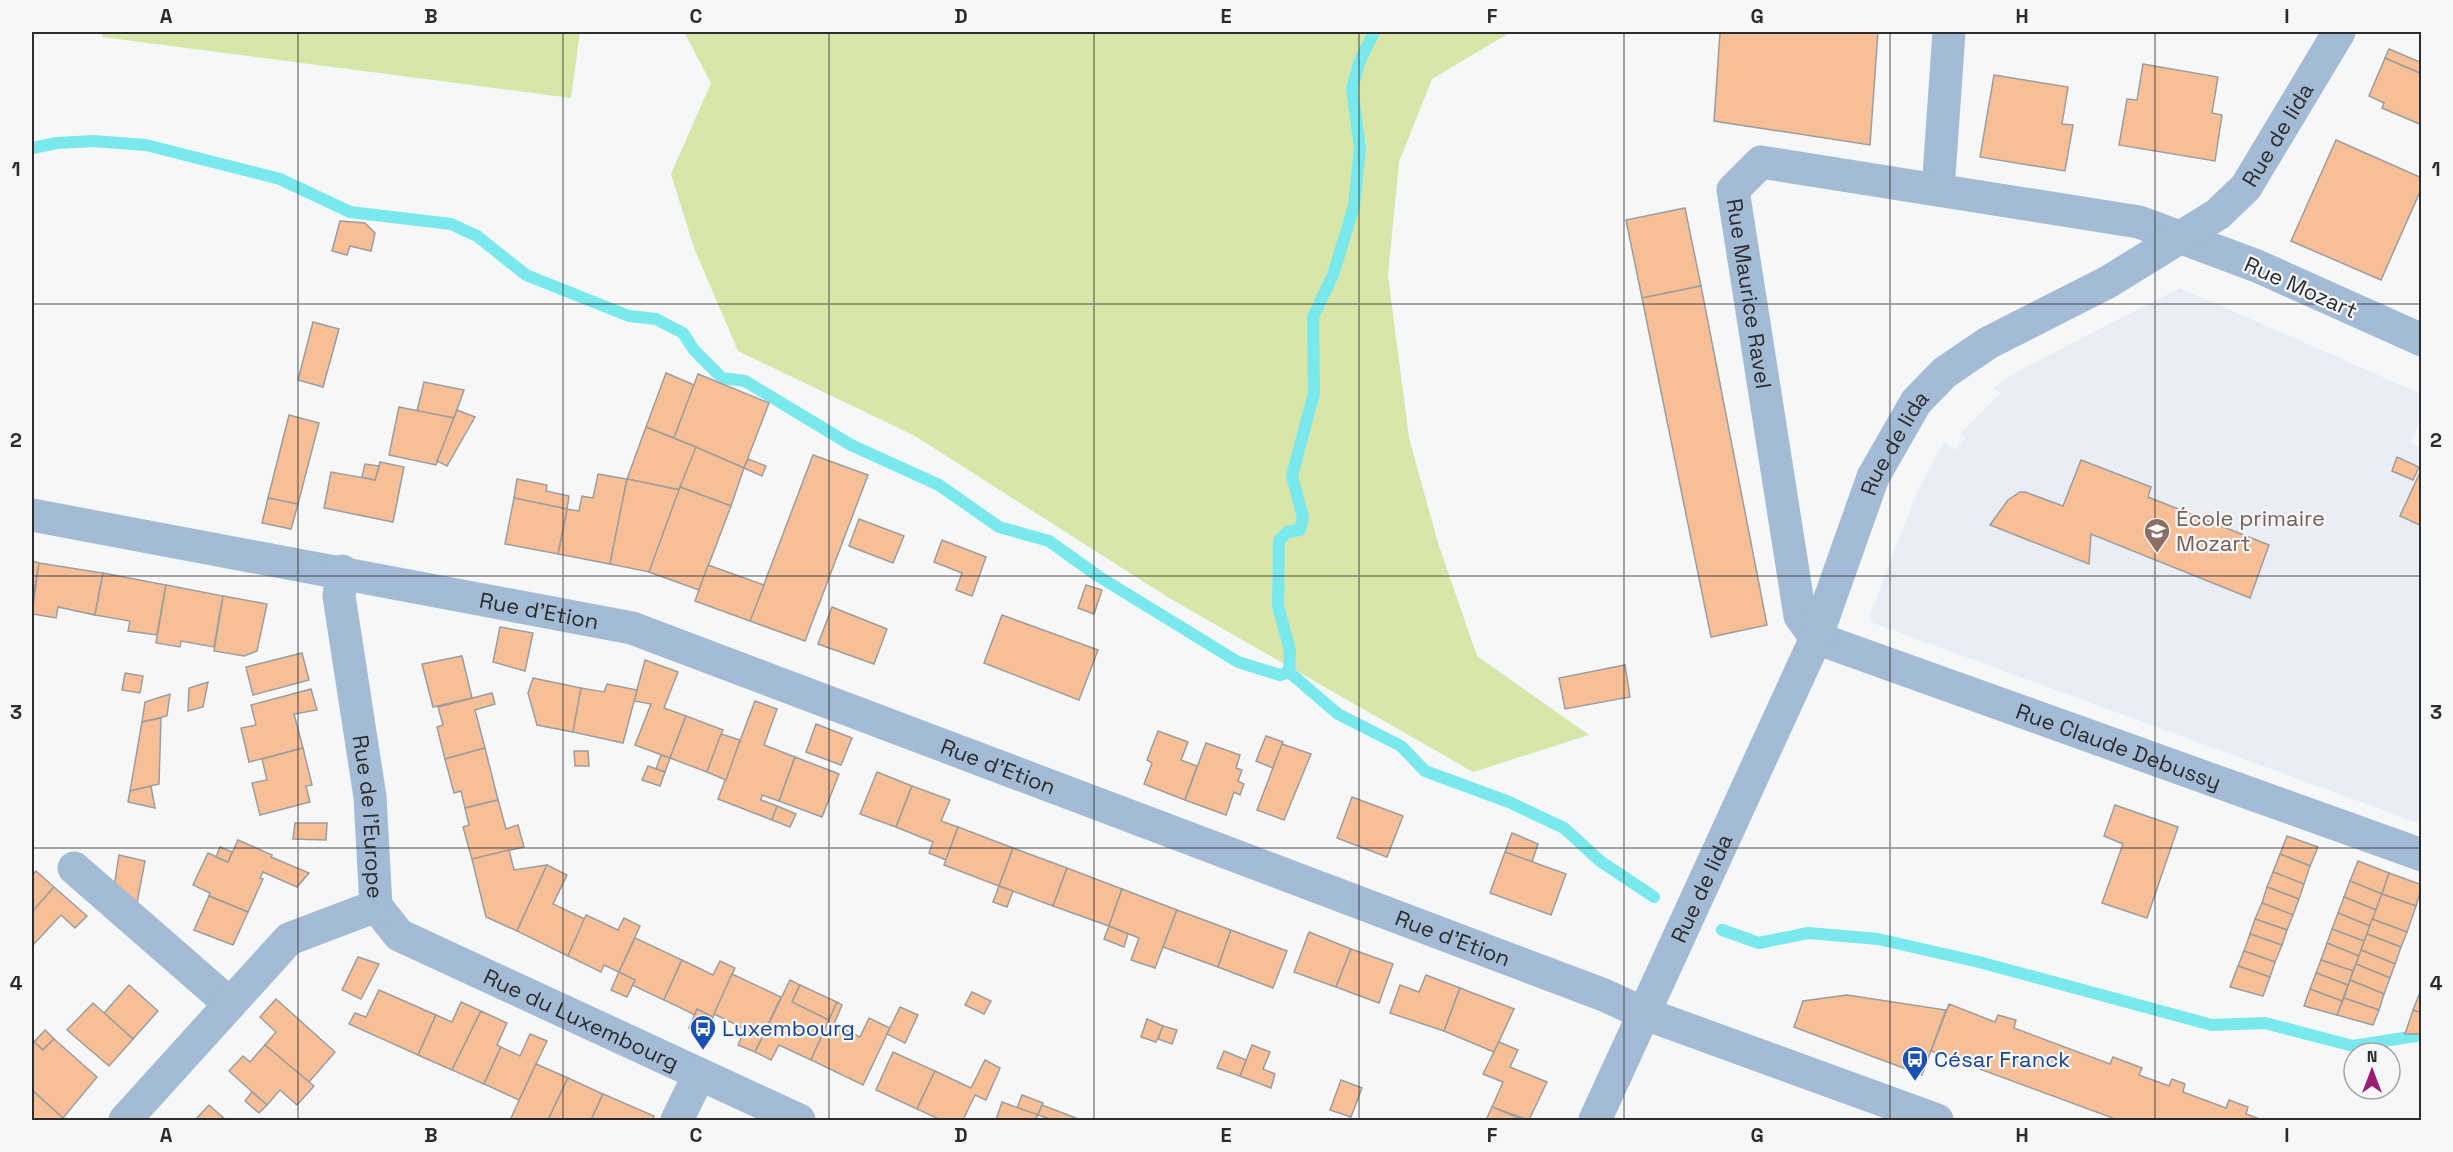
<svg xmlns="http://www.w3.org/2000/svg" width="2453" height="1152" font-family="'Space Grotesk',sans-serif">
<style>
.built{fill:#e9edf6}
.green{fill:#d8e6a9}
.lines{fill:none;stroke-linecap:round;stroke-linejoin:round}
.stream{stroke:#79e9ed;stroke-width:12}
.building{fill:#f6bf97;stroke:#9f9d9b;stroke-width:1.5}
.minor{stroke:#a4bbd6;stroke-width:33}
.grid{fill:none;stroke:#2c2c2d;stroke-width:1.5;stroke-opacity:0.55}
.labels{text-anchor:middle;stroke-width:4.5;stroke-linejoin:round;paint-order:stroke}
.street-label{font-size:22px;fill:#2c2c2d;stroke:#f5f7f9}
.education-label{font-size:22px;fill:#785e54;stroke:#f5f7f9;text-anchor:start}
.transit-label{font-size:22px;fill:#164399;stroke:#f5f7f9;text-anchor:start}
.neatline{fill:none;stroke:#2c2c2d;stroke-width:2}
.grid-label{font-size:20px;text-anchor:middle;font-weight:bold;fill:#2c2c2d}
</style>
<rect width="100%" height="100%" fill="#f5f7f9"/>
<!-- built -->
<path class="built" d="M2180 288 2421 394V416L2411 443 2422 448 2421 824 1873 623 1870 615 1917 492 1944 442 1955 450 1966 438 1960 434 2001 393 1992 389 2016 372Z"/>
<!-- green -->
<g class="green">
<path d="M102 32H580L571 98 102 37Z"/>
<path d="M684 32H1511L1432 79 1399 162 1388 275 1409 438 1438 543 1477 656 1589 735 1473 772 1169 598 915 436 738 351 694 248 671 174 711 83Z"/>
</g>
<g class="lines">
<!-- stream -->
<g class="stream">
<path d="M32 148 57 143 93 141 146 145 280 179 350 212 451 224 477 236 526 275 629 316 656 319 683 333 694 350 722 378 745 381 851 445 939 485 999 527 1049 541 1098 576 1238 662 1280 675 1289 672"/>
<path d="M1289 672 1290 650 1278 606 1279 541 1287 532 1300 530 1303 517 1292 476 1314 393 1313 317 1333 275 1354 206 1360 148 1352 89 1359 63 1374 32"/>
<path d="M1289 672 1338 714 1401 746 1425 771 1509 802 1564 828 1600 861 1654 897"/>
<path d="M1722 930 1759 943 1808 933 1878 939 1979 962 2212 1025 2265 1023 2353 1046 2422 1035"/>
</g>
</g>
<!-- building -->
<g class="building">
<path d="M1720 32H1878L1870 145 1714 121Z"/>
<path d="M2389 49 2422 63V74L2385 58Z"/>
<path d="M2385 58 2422 74V125L2382 108 2384 103 2369 96Z"/>
<path d="M2143 64 2218 77 2212 113 2222 115 2215 161 2119 145 2127 99 2137 100Z"/>
<path d="M1994 75 2068 87 2062 124 2073 125 2065 171 1980 157Z"/>
<path d="M2336 140 2422 178V187L2381 280 2291 241Z"/>
<path d="M1685 208 1701 286 1642 298 1626 220Z"/>
<path d="M340 221 365 223 375 233 371 251 350 246 347 255 332 251Z"/>
<path d="M1701 286 1767 625 1711 637 1642 298Z"/>
<path d="M313 322 339 329 323 387 298 380Z"/>
<path d="M666 373 694 385 674 438 646 427Z"/>
<path d="M698 374 769 403 744 468 674 438Z"/>
<path d="M424 382 464 390 454 418 417 411Z"/>
<path d="M399 407 454 418 436 465 389 455Z"/>
<path d="M457 410 475 417 447 466 437 461Z"/>
<path d="M289 415 319 423 298 504 268 498Z"/>
<path d="M646 427 696 447 680 490 627 479Z"/>
<path d="M696 447 744 468 731 506 680 487Z"/>
<path d="M813 455 868 475 805 641 750 621Z"/>
<path d="M2397 457 2419 467 2413 480 2392 471Z"/>
<path d="M748 459 766 466 762 476 744 468Z"/>
<path d="M2081 460 2151 487 2148 497 2269 545 2250 598 2091 534 2089 564 1990 525 2008 500 2020 492H2025L2063 506Z"/>
<path d="M380 462 404 467 393 522 324 508 331 472 375 480Z"/>
<path d="M365 464 379 466 375 480 362 477Z"/>
<path d="M2422 468V526L2400 516Z"/>
<path d="M598 474 627 479 610 564 558 554 567 509 579 511 582 496 593 498Z"/>
<path d="M517 479 547 485 546 491 569 496 567 509 514 498Z"/>
<path d="M627 479 680 490 649 572 610 564Z"/>
<path d="M680 487 731 506 699 590 649 572Z"/>
<path d="M268 498 298 504 291 529 262 523Z"/>
<path d="M514 498 567 509 558 554 505 544Z"/>
<path d="M859 519 904 536 893 563 849 546Z"/>
<path d="M942 540 986 557 972 596 956 590 962 573 934 562Z"/>
<path d="M32 561 39 563 32 604Z"/>
<path d="M39 563 103 573 95 615 58 607 56 618 32 614Z"/>
<path d="M708 565 764 585 750 621 695 601Z"/>
<path d="M103 573 166 585 157 635 128 631 130 621 95 615Z"/>
<path d="M166 585 223 596 214 647 181 641 180 647 156 643Z"/>
<path d="M1086 585 1102 590 1094 614 1078 608Z"/>
<path d="M223 596 267 604 257 651 244 656 214 651Z"/>
<path d="M832 607 887 629 874 664 818 644Z"/>
<path d="M1002 615 1098 650 1079 700 984 663Z"/>
<path d="M500 627 533 633 525 671 493 662Z"/>
<path d="M302 653 309 680 253 695 246 667Z"/>
<path d="M462 656 472 698 433 707 422 664Z"/>
<path d="M645 660 678 672 664 708 686 716 670 758 635 745 651 704 634 701Z"/>
<path d="M1625 665 1630 697 1565 709 1559 678Z"/>
<path d="M125 673 143 676 140 693 122 690Z"/>
<path d="M533 678 581 688 573 732 537 725 528 693Z"/>
<path d="M208 682 203 707 188 711 189 688Z"/>
<path d="M607 684 637 690 623 743 573 732 581 688 604 692Z"/>
<path d="M311 689 317 710 294 714 303 748 249 762 241 728 256 725 251 705Z"/>
<path d="M492 693 495 704 475 710 485 748 445 759 437 727 443 725 438 707Z"/>
<path d="M170 694 167 716 142 722 145 702Z"/>
<path d="M755 701 777 709 764 745 795 757 779 801 762 795 761 800 777 806 772 820 718 799Z"/>
<path d="M686 716 723 730 707 772 670 758Z"/>
<path d="M161 718 159 784 130 791 142 722Z"/>
<path d="M816 724 852 738 841 765 806 752Z"/>
<path d="M1158 731 1188 742 1181 760 1197 766 1185 800 1144 784 1152 763 1147 760Z"/>
<path d="M721 734 740 740 726 780 707 772Z"/>
<path d="M1266 736 1283 742 1273 768 1256 761Z"/>
<path d="M1206 743 1240 755 1236 768 1242 770 1238 781 1244 784 1240 795 1234 792 1226 815 1185 800Z"/>
<path d="M1282 744 1311 754 1284 820 1257 810Z"/>
<path d="M303 748 312 785 306 786 310 802 260 815 252 783 267 780 262 759Z"/>
<path d="M485 748 498 800 465 808 461 791 454 793 445 759Z"/>
<path d="M574 751H588L589 766H575Z"/>
<path d="M661 755 670 758 665 772 656 769Z"/>
<path d="M795 757 839 774 822 817 779 801Z"/>
<path d="M648 766 665 772 660 786 642 780Z"/>
<path d="M877 772 912 786 896 827 860 814Z"/>
<path d="M151 786 155 808 128 802 130 791Z"/>
<path d="M912 786 950 800 941 821 958 827 946 860 929 853 933 842 896 827Z"/>
<path d="M1352 797 1403 816 1387 857 1337 838Z"/>
<path d="M498 800 506 829 518 825 524 847 472 859 463 827 469 825 465 808Z"/>
<path d="M2115 805 2178 827 2147 918 2102 903 2123 844 2104 836Z"/>
<path d="M777 806 796 814 790 827 772 820Z"/>
<path d="M295 823H327L326 840 293 839Z"/>
<path d="M958 827 1013 848 999 886 944 865Z"/>
<path d="M1512 833 1538 844 1532 862 1505 852Z"/>
<path d="M2287 836 2318 847 2310 866 2280 854Z"/>
<path d="M238 840 272 855 271 857 309 873 297 887 263 872 260 878 263 879 248 912 209 896 210 893 193 885 208 853 228 862Z"/>
<path d="M220 847 232 852 228 862 216 857Z"/>
<path d="M1013 848 1067 868 1053 906 999 886Z"/>
<path d="M509 850 514 870 547 865 517 931 486 917 472 859Z"/>
<path d="M1505 852 1566 874 1551 915 1490 893Z"/>
<path d="M2280 854 2310 866 2304 884 2273 872Z"/>
<path d="M119 855 145 861 136 908 114 887Z"/>
<path d="M2358 861 2389 873 2382 894 2350 881Z"/>
<path d="M547 865 567 875 553 904 585 919 568 956 517 931Z"/>
<path d="M1067 868 1122 889 1109 926 1053 906Z"/>
<path d="M36 871 54 887 32 912V876Z"/>
<path d="M2273 872 2304 884 2299 899 2267 887Z"/>
<path d="M2389 873 2422 885 2416 906 2382 894Z"/>
<path d="M2350 881 2382 894 2376 910 2344 897Z"/>
<path d="M999 886 1013 891 1007 907 993 902Z"/>
<path d="M54 887 87 916 75 928 61 915 32 946V912Z"/>
<path d="M2267 887 2299 899 2293 915 2262 903Z"/>
<path d="M1122 889 1177 910 1155 968 1131 960 1139 938 1109 926Z"/>
<path d="M2382 894 2416 906 2407 932 2372 919Z"/>
<path d="M209 896 248 912 233 945 194 930Z"/>
<path d="M2344 897 2376 910 2370 926 2338 913Z"/>
<path d="M2262 903 2293 915 2287 930 2255 919Z"/>
<path d="M1177 910 1231 930 1218 967 1163 947Z"/>
<path d="M2338 913 2370 926 2364 941 2332 929Z"/>
<path d="M586 915 618 930 624 918 640 926 619 972 604 965 601 972 568 956Z"/>
<path d="M2255 919 2287 930 2282 945 2250 934Z"/>
<path d="M2372 919 2407 932 2401 947 2367 934Z"/>
<path d="M1109 926 1128 934 1124 947 1104 939Z"/>
<path d="M2332 929 2364 941 2359 956 2327 943Z"/>
<path d="M1231 930 1287 951 1273 988 1218 967Z"/>
<path d="M1309 932 1351 949 1336 987 1294 972Z"/>
<path d="M2250 934 2282 945 2275 962 2244 951Z"/>
<path d="M2367 934 2401 947 2395 964 2361 950Z"/>
<path d="M635 938 682 960 664 1000 632 985 635 980 619 972Z"/>
<path d="M2327 943 2359 956 2353 971 2321 960Z"/>
<path d="M1351 949 1393 964 1379 1003 1336 987Z"/>
<path d="M2361 950 2395 964 2390 978 2356 964Z"/>
<path d="M2244 951 2275 962 2270 977 2238 966Z"/>
<path d="M358 957 379 964 361 999 342 990Z"/>
<path d="M682 960 713 975 720 961 735 968 713 1017 697 1009 695 1015 664 1000Z"/>
<path d="M2321 960 2353 971 2348 985 2316 973Z"/>
<path d="M2356 964 2390 978 2384 994 2350 980Z"/>
<path d="M2238 966 2270 977 2263 996 2230 987Z"/>
<path d="M619 972 635 980 627 997 611 990Z"/>
<path d="M2316 973 2348 985 2342 1001 2310 989Z"/>
<path d="M732 974 781 997 755 1052 738 1045 745 1029 714 1014Z"/>
<path d="M1426 975 1460 988 1444 1031 1390 1013 1400 985 1419 992Z"/>
<path d="M790 980 800 985 792 1002 829 1020 811 1060 779 1045 771 1060 755 1052Z"/>
<path d="M2350 980 2384 994 2379 1010 2344 998Z"/>
<path d="M129 985 158 1011 133 1039 104 1013Z"/>
<path d="M800 985 837 1002 829 1020 792 1002Z"/>
<path d="M1460 988 1514 1009 1494 1052 1444 1031Z"/>
<path d="M2310 989 2342 1001 2337 1015 2304 1006Z"/>
<path d="M379 990 436 1015 418 1055 349 1024 355 1013 366 1017Z"/>
<path d="M972 992 991 1001 984 1014 965 1005Z"/>
<path d="M1847 995 1946 1010 1922 1075 1794 1027 1803 1001Z"/>
<path d="M2419 995 2422 996V1013L2413 1010Z"/>
<path d="M2344 998 2379 1010 2373 1025 2337 1015Z"/>
<path d="M276 999 335 1052 309 1082 265 1045 276 1032 260 1017Z"/>
<path d="M461 1002 481 1011 452 1070 418 1055 436 1015 452 1022Z"/>
<path d="M837 1002 842 1005 834 1024 860 1037 869 1018 890 1028 863 1085 811 1060Z"/>
<path d="M93 1003 133 1039 109 1066 67 1030Z"/>
<path d="M1949 1004 1995 1022 1998 1015 2016 1020 2014 1028 2110 1064 2113 1057 2142 1068 2139 1075 2169 1086 2172 1079 2185 1084 2183 1092 2226 1108 2229 1100 2248 1107 2246 1114 2262 1120H2118L1931 1051Z"/>
<path d="M900 1007 918 1015 905 1043 887 1034Z"/>
<path d="M697 1009 713 1017 704 1035 689 1028Z"/>
<path d="M2413 1010 2422 1013V1034H2405Z"/>
<path d="M481 1011 507 1023 497 1045 501 1047 484 1084 452 1070Z"/>
<path d="M1147 1019 1163 1026 1156 1042 1141 1037Z"/>
<path d="M1163 1026 1177 1030 1172 1044 1158 1039Z"/>
<path d="M45 1030 54 1039 43 1050 34 1042Z"/>
<path d="M530 1034 547 1041 519 1100 484 1084 501 1047 520 1056Z"/>
<path d="M54 1039 97 1077 63 1118 32 1090V1045L34 1042 43 1050Z"/>
<path d="M1499 1042 1518 1050 1510 1067 1547 1082 1529 1120 1492 1107 1503 1082 1483 1074Z"/>
<path d="M265 1045 314 1086 297 1105 280 1090 267 1105 229 1071 243 1056 250 1062Z"/>
<path d="M1252 1045 1270 1052 1263 1069 1275 1074 1271 1088 1240 1076Z"/>
<path d="M1224 1051 1246 1060 1240 1076 1217 1068Z"/>
<path d="M893 1052 935 1071 917 1109 876 1090Z"/>
<path d="M985 1060 1000 1068 986 1100 975 1095 963 1120H941L917 1109 935 1071 971 1088Z"/>
<path d="M536 1064 568 1078 548 1120H516L511 1118Z"/>
<path d="M568 1078 603 1094 591 1120H548Z"/>
<path d="M1341 1080 1362 1088 1351 1117 1330 1110Z"/>
<path d="M32 1090 63 1118 61 1120H32Z"/>
<path d="M252 1092 267 1105 259 1113 245 1101Z"/>
<path d="M603 1094 654 1116 652 1120H591Z"/>
<path d="M1022 1095 1043 1103 1038 1115 1017 1108Z"/>
<path d="M1002 1102 1038 1115 1035 1120H996Z"/>
<path d="M209 1105 226 1120H195Z"/>
<path d="M1042 1105 1076 1118 1074 1120H1053L1038 1115Z"/>
<path d="M1492 1107 1524 1120H1486Z"/>
</g>
<g class="lines">
<!-- minor -->
<g class="minor">
<path d="M1938 190 1949 32"/>
<path id="s1" d="M2422 340 2257 266 2139 222 1761 162 1733 190 1800 616 1816 638 2422 855"/>
<path id="s2" d="M32 515 632 628 1604 995 1643 1013 1937 1120"/>
<path id="s3" d="M342 571 339 596 370 797 376 906"/>
<path d="M74 868 230 1004"/>
<path id="s4" d="M376 906 399 935 799 1120"/>
<path d="M125 1120 289 939 376 906"/>
<path d="M677 1120 699 1075"/>
<path id="s5" d="M1595 1120 1816 638 1873 477 1916 402 1944 373 1988 343 2108 282 2218 214 2246 187 2339 32"/>
</g>
</g>
<!-- grid -->
<path class="grid" d="M298 32V1120M563 32V1120M829 32V1120M1094 32V1120M1359 32V1120M1624 32V1120M1890 32V1120M2155 32V1120M32 304H2422M32 576H2422M32 848H2422"/>
<!-- icons -->
<defs>
<g id="school-pin" transform="scale(1.35)"><path d="M0 17L-7.5 6A9.5 9.5 0 1 1 7.5 6Z" fill="#8d6e63" stroke="#f5f7f9"/><path d="M0-5L7-2L0 1L-7-2ZM-4 1L0 2.5L4 1V4Q0 6-4 4Z" fill="#fff"/></g>
<g id="bus-pin" transform="scale(1.35)"><path d="M0 17L-7.5 6A9.5 9.5 0 1 1 7.5 6Z" fill="#1a4fb4" stroke="#f5f7f9"/><path d="M-5-6H5V4H4V6H2V4H-2V6H-4V4H-5ZM-3.5-4V0h7V-4ZM-3.5 1.2v1.5H-2V1.2ZM2 1.2v1.5H3.5V1.2Z" fill="#fff"/></g>
</defs>
<g fill-rule="evenodd">
<use href="#school-pin" x="2157" y="531"/>
<use href="#bus-pin" x="703" y="1028"/>
<use href="#bus-pin" x="1915" y="1059"/>
</g>
<g class="labels">
<!-- street labels -->
<g class="street-label">
<text dy="8" stroke="none"><textPath href="#s5" startOffset="1245">Rue de Iida</textPath></text>
<text transform="translate(2301 287) rotate(24)" y="8">Rue Mozart</text>
<text dy="8" stroke="none"><textPath href="#s1" startOffset="834">Rue Maurice Ravel</textPath></text>
<text dy="8" stroke="none"><textPath href="#s5" startOffset="741">Rue de Iida</textPath></text>
<text dy="8" stroke="none"><textPath href="#s2" startOffset="516">Rue d'Etion</textPath></text>
<text dy="8" stroke="none"><textPath href="#s1" startOffset="1509">Rue Claude Debussy</textPath></text>
<text dy="8" stroke="none"><textPath href="#s2" startOffset="1002">Rue d'Etion</textPath></text>
<text dy="8" stroke="none"><textPath href="#s3" startOffset="248">Rue de l'Europe</textPath></text>
<text dy="8" stroke="none"><textPath href="#s5" startOffset="255">Rue de Iida</textPath></text>
<text dy="8" stroke="none"><textPath href="#s2" startOffset="1488">Rue d'Etion</textPath></text>
<text dy="8" stroke="none"><textPath href="#s4" startOffset="238">Rue du Luxembourg</textPath></text>
</g>
<!-- education labels -->
<g class="education-label">
<text x="2176" y="526">École primaire<tspan x="2176" dy="25">Mozart</tspan></text>
</g>
<!-- transit labels -->
<g class="transit-label">
<text x="722" y="1036">Luxembourg</text>
<text x="1934" y="1067">César Franck</text>
</g>
</g>
<!-- border -->
<rect width="2453" height="1152" fill="none" stroke="#f5f7f9" stroke-width="66"/>
<!-- north arrow -->
<g transform="translate(2372 1071)"><circle r="28" fill="#f5f7f9" stroke="#a5a6a7" stroke-width="1.5"/>
<path d="M0-4.5L10 22L0 15L-10 22Z" fill="#9b1e75"/>
<text y="-9" font-size="16" font-weight="bold" text-anchor="middle" fill="#2c2c2d">N</text>
</g>
<rect x="33" y="33" width="2387" height="1086" class="neatline"/>
<g class="grid-label">
<text x="166" y="23">A</text>
<text x="431" y="23">B</text>
<text x="696" y="23">C</text>
<text x="961" y="23">D</text>
<text x="1226" y="23">E</text>
<text x="1492" y="23">F</text>
<text x="1757" y="23">G</text>
<text x="2022" y="23">H</text>
<text x="2287" y="23">I</text>
<text x="16" y="176">1</text>
<text x="2436" y="176">1</text>
<text x="16" y="447">2</text>
<text x="2436" y="447">2</text>
<text x="16" y="719">3</text>
<text x="2436" y="719">3</text>
<text x="16" y="990">4</text>
<text x="2436" y="990">4</text>
<text x="166" y="1142">A</text>
<text x="431" y="1142">B</text>
<text x="696" y="1142">C</text>
<text x="961" y="1142">D</text>
<text x="1226" y="1142">E</text>
<text x="1492" y="1142">F</text>
<text x="1757" y="1142">G</text>
<text x="2022" y="1142">H</text>
<text x="2287" y="1142">I</text>
</g>
</svg>
